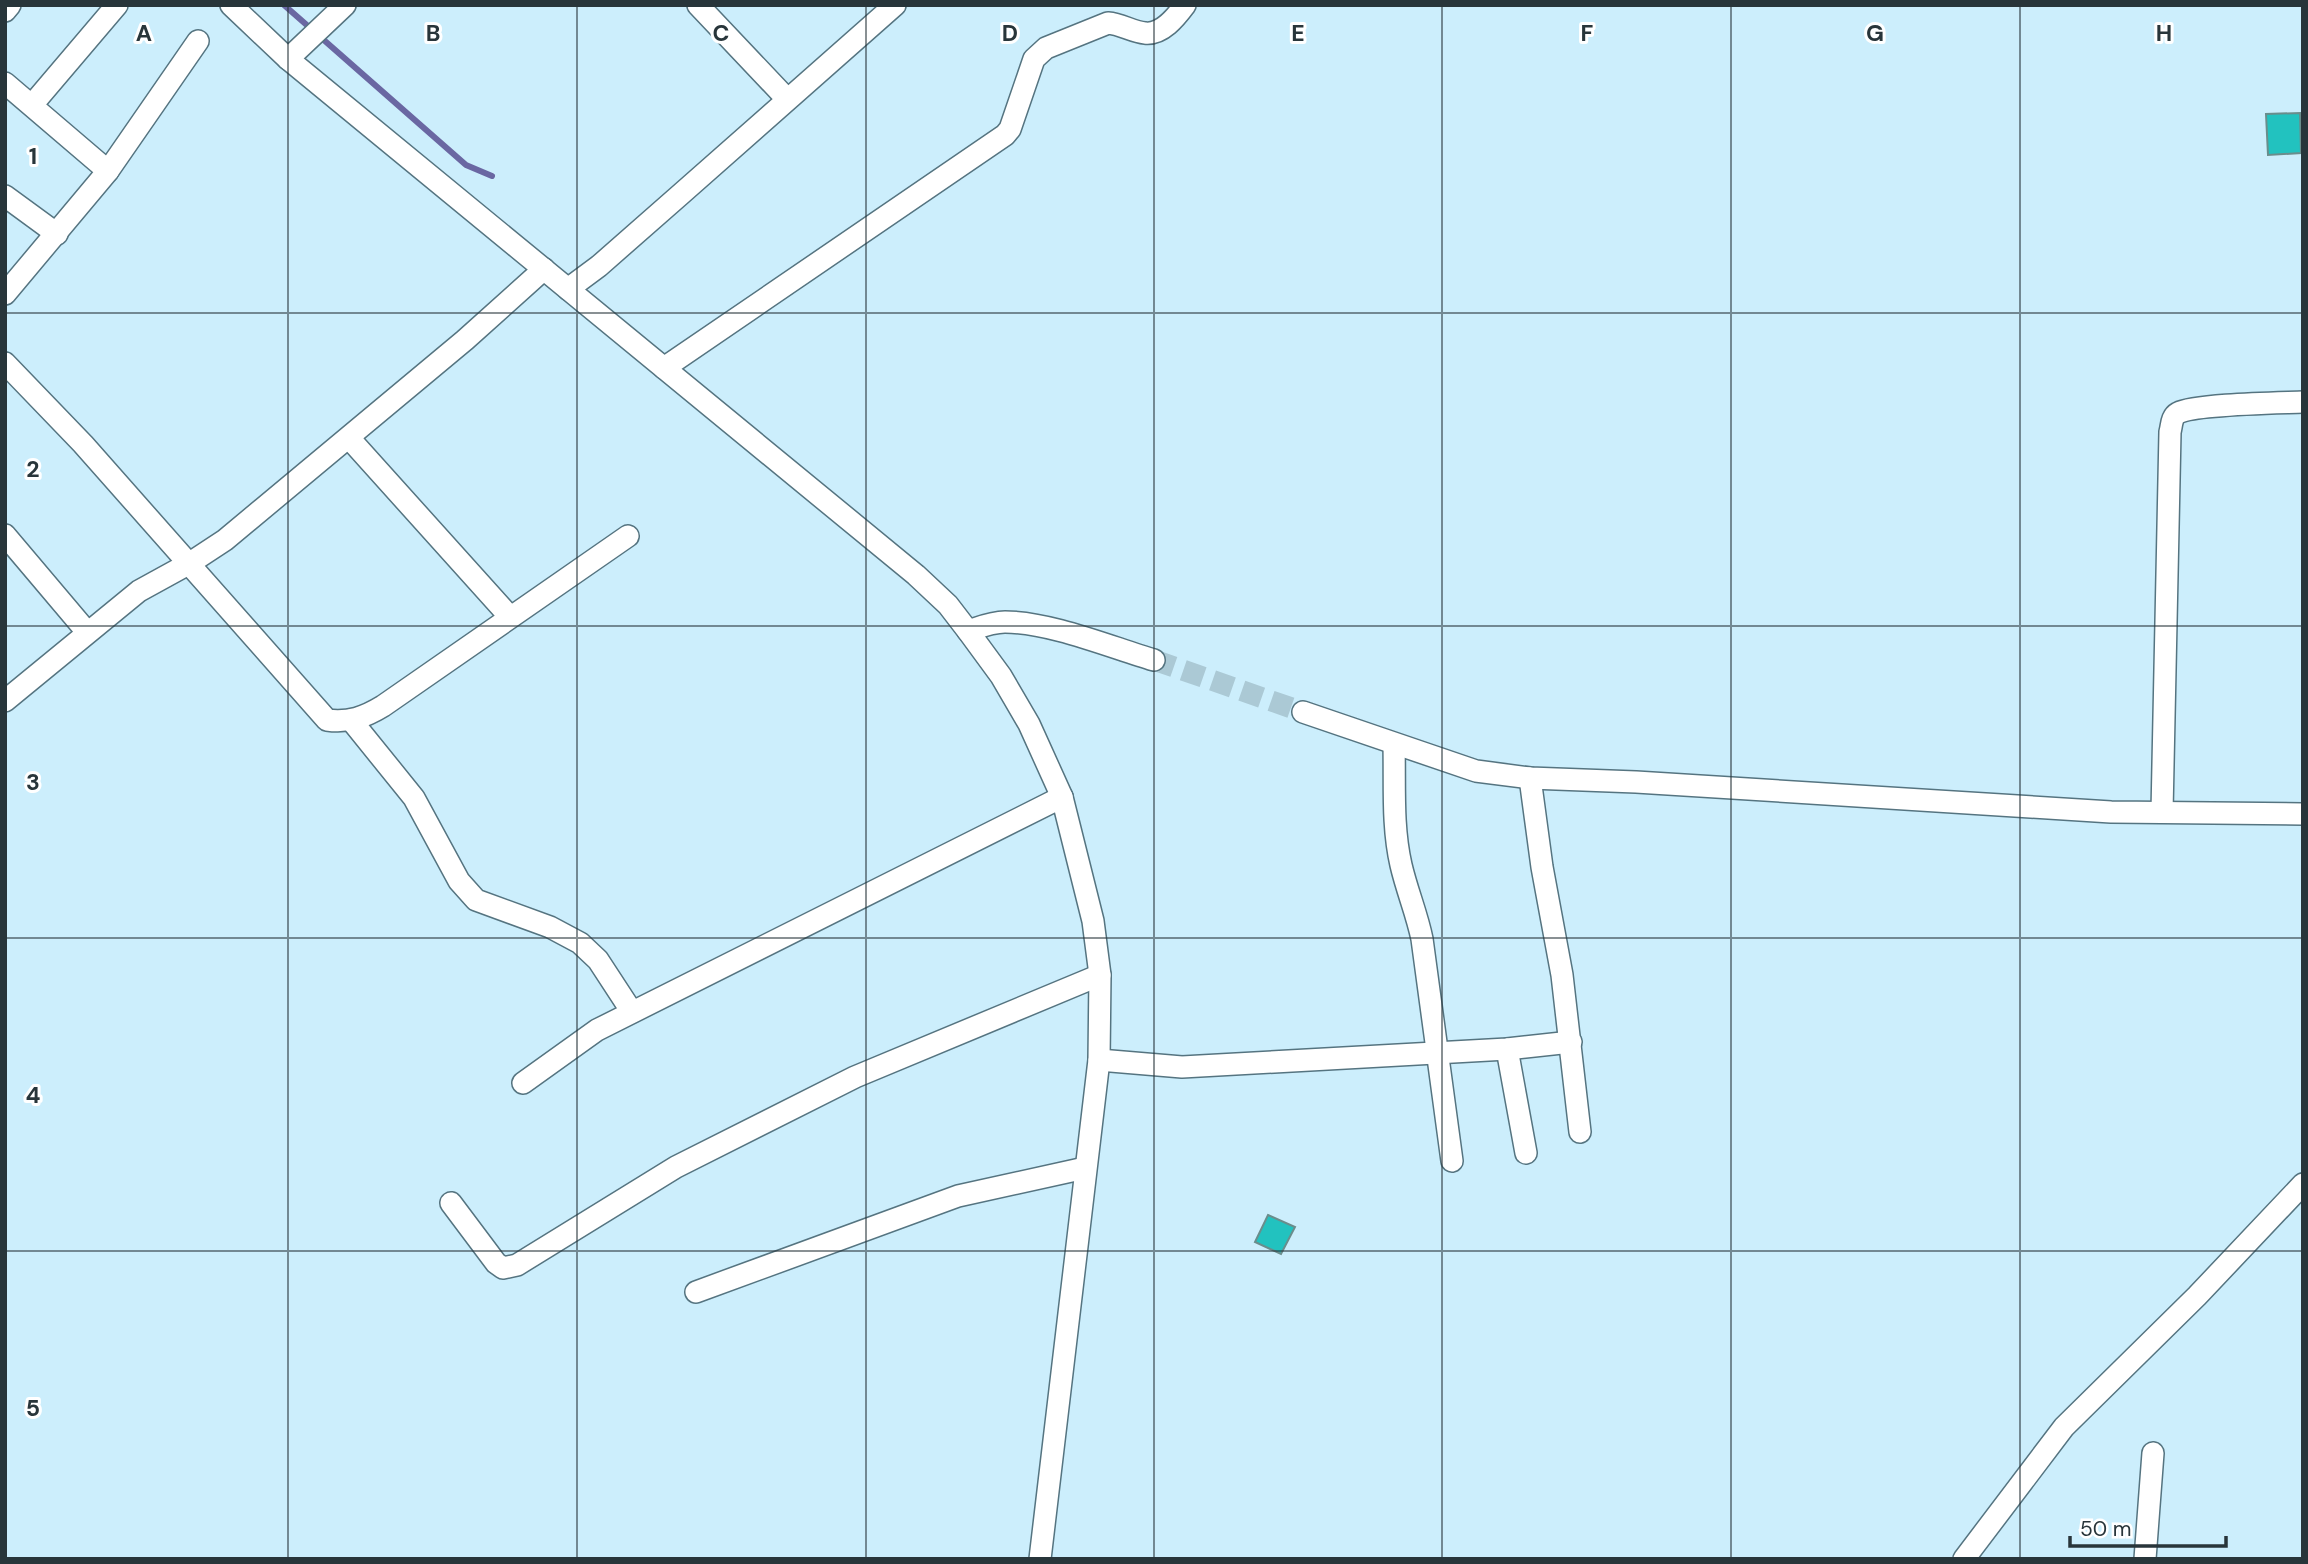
<svg xmlns="http://www.w3.org/2000/svg" width="2308" height="1564" font-family="'DM Sans',sans-serif">
<style>
.lines{fill:none;stroke-linecap:round;stroke-linejoin:round}
.stream{stroke:#6a67a2;stroke-width:6}
.building{fill:#22c2bf;stroke:#6a8d8c;stroke-width:2}
.minor-tunnel{stroke:#abc9d5;stroke-width:21;stroke-dasharray:21 10;stroke-linecap:butt}
.minor-casing{stroke:#557480;stroke-width:24}
.minor{stroke:#fff;stroke-width:21}
.grid{fill:none;stroke:#28353a;stroke-width:2;stroke-opacity:0.55}
.grid-label{font-size:23px;text-anchor:middle;font-weight:bold;fill:#28353a;stroke:#fff;stroke-width:6;stroke-linejoin:round;paint-order:stroke}
</style>
<rect width="100%" height="100%" fill="#cceefc"/>
<g class="lines">
<!-- stream -->
<path class="stream" d="M284 5 466 165 492 176"/>
</g>
<!-- building -->
<g class="building">
<path d="M2300 113 2301 153 2268 155 2266 114Z"/>
<path d="M1268 1215 1295 1227 1281 1254 1255 1242Z"/>
</g>
<g class="lines">
<!-- minor-tunnel -->
<path class="minor-tunnel" d="M1154 660 1303 712"/>
<!-- minor casing -->
<g class="minor-casing">
<g id="minor">
<path d="M231 5 288 59 916 575 948 605 968 631 1001 676 1029 724 1062 797 1093 921 1100 975 1099 1060 1040 1559"/>
<path d="M698 5 787 99"/>
<path d="M5 11 10 5"/>
<path d="M288 59 345 5"/>
<path d="M5 83 108 171"/>
<path d="M32 105 117 5"/>
<path d="M5 196 57 234"/>
<path d="M568 289 599 266 681 194 895 5"/>
<path d="M5 294 108 171 198 41"/>
<path d="M5 363 83 444 327 720C349 723 365 717 383 706L628 536"/>
<path d="M664 368 1005 135 1010 129 1034 59 1046 48 1108 23C1121 24 1133 32 1145 33 1162 35 1176 17 1185 5"/>
<path d="M349 438 510 617"/>
<path d="M5 535 87 632"/>
<path d="M968 631C980 627 992 622 1005 622 1050 622 1110 647 1154 660"/>
<path d="M5 701 139 591 190 563 225 540 465 340 544 269"/>
<path d="M1303 712 1476 771 1530 778 1636 782 2111 812 2303 814"/>
<path d="M351 720 414 798 459 881 476 900 550 927 580 943 598 960 632 1012"/>
<path d="M1394 745C1395 785 1392 826 1401 865 1407 891 1417 914 1422 939L1452 1161"/>
<path d="M1530 778 1542 867 1562 975 1580 1132"/>
<path d="M2162 812 2170 432C2172 425 2171 417 2178 413 2195 404 2279 403 2303 402"/>
<path d="M1507 1049 1526 1153"/>
<path d="M1099 1060 1182 1067 1507 1049 1571 1042"/>
<path d="M523 1083 597 1030 1062 797"/>
<path d="M451 1203 496 1263 503 1268 517 1265 676 1167 855 1077 1100 975"/>
<path d="M696 1292 958 1196 1085 1168"/>
<path d="M1964 1559 2064 1427 2197 1296 2303 1184"/>
<path d="M2145 1559 2153 1453"/>
</g>
</g>
<!-- minor -->
<use href="#minor" class="minor"/>
</g>
<!-- grid -->
<path class="grid" d="M288 5V1559M577 5V1559M866 5V1559M1154 5V1559M1442 5V1559M1731 5V1559M2020 5V1559M5 313H2303M5 626H2303M5 938H2303M5 1251H2303"/>
<g class="grid-label">
<text x="144" y="41">A</text>
<text x="433" y="41">B</text>
<text x="721" y="41">C</text>
<text x="1010" y="41">D</text>
<text x="1298" y="41">E</text>
<text x="1587" y="41">F</text>
<text x="1875" y="41">G</text>
<text x="2164" y="41">H</text>
<text x="33" y="164">1</text>
<text x="33" y="477">2</text>
<text x="33" y="790">3</text>
<text x="33" y="1103">4</text>
<text x="33" y="1416">5</text>
</g>
<!-- border -->
<rect width="2308" height="1564" fill="none" stroke="#28353a" stroke-width="14"/>
<!-- scale -->
<path d="M2070 1536v10h156v-10" fill="none" stroke="#28353a" stroke-width="3.5"/>
<text x="2080" y="1536" font-size="21" fill="#28353a" stroke="#ffffff" stroke-width="5" paint-order="stroke">50 m</text>
</svg>
